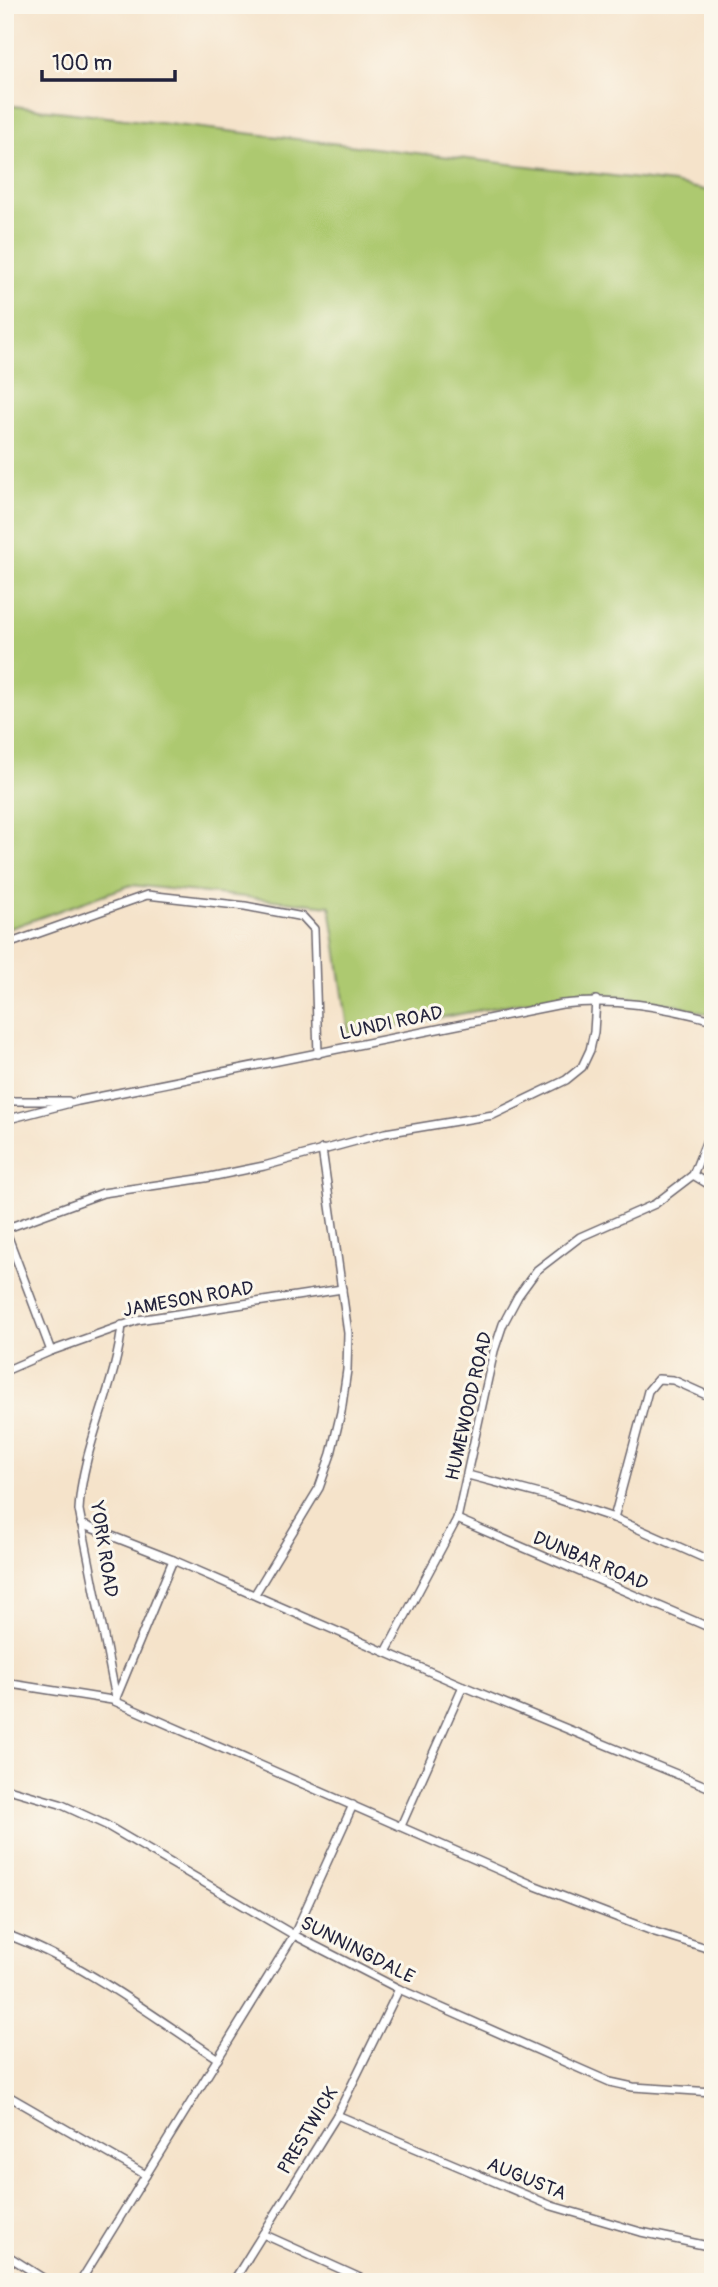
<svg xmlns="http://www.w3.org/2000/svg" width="718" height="2287" font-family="Pangolin,sans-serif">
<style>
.green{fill:#adc96f;stroke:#687655;stroke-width:2}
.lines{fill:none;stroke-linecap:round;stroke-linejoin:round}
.minor-casing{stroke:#6c666d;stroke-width:10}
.minor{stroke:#fff;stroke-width:7}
.labels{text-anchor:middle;stroke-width:6;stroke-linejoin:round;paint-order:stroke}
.street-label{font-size:19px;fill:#22223b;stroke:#fbf7ec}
</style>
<rect width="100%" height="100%" fill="#fbf7ec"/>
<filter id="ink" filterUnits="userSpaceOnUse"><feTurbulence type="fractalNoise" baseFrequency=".0143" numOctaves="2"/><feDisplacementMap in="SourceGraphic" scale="14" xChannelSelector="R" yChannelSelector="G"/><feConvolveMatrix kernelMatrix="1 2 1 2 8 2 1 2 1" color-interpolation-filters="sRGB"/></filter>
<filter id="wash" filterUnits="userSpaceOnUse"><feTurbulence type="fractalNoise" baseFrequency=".00686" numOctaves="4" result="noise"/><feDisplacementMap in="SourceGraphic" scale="28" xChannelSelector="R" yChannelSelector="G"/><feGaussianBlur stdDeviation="1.57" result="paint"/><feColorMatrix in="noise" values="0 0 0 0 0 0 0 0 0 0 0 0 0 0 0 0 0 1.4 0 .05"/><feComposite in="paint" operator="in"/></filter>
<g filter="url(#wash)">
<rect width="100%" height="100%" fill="#f5e3ca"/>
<!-- green -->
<path class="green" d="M5 105 673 183 713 192V1016L677 1005 581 991 349 1035 330 906 131 885 5 930Z"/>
</g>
<g filter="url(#ink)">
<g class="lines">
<!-- minor casing -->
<g class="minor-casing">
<g id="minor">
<path d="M5 945 147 895 245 906 303 917 314 929 318 1054"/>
<path d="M5 1101H68"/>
<path d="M5 1120 78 1101 562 1004C616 998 661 1006 713 1020"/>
<path d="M693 1175 713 1187"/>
<path d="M5 1229 103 1193 205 1178 264 1166 385 1133 493 1115 566 1080 582 1067 590 1050 594 1032 596 1000"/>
<path d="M5 1229 51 1351"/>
<path d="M5 1371 51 1351 138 1320 342 1289"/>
<path d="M468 1475 551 1497 614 1518 713 1562"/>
<path d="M614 1518 648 1391 658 1379 673 1380 713 1398"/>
<path d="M457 1519 713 1629"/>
<path d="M81 1524 173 1560 116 1698"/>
<path d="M173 1560 463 1686 713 1789"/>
<path d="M255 1594 319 1488 331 1454 341 1412 347 1370 348 1333 322 1149"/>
<path d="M386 1652 457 1519 494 1351 503 1324 518 1296 537 1270 580 1237 655 1204 693 1175 713 1125"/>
<path d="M5 1683 112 1700 533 1885 655 1932 713 1950"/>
<path d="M116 1698 79 1510C82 1446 116 1388 122 1325"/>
<path d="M5 1788 60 1804 106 1825 294 1935 399 1989 610 2082 633 2087 713 2092"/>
<path d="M401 1826 463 1686"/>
<path d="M5 1934C83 1962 150 2014 218 2059"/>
<path d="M5 2094 146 2175"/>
<path d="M337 2115 552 2206 641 2232 713 2247"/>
<path d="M263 2234 369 2282"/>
<path d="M5 2254 49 2282"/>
<path d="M80 2282 294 1935 353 1805"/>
<path d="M233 2282 337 2115 399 1989"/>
</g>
</g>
<!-- minor -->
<use href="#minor" class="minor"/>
</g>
</g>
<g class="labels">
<!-- street labels -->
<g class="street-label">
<text transform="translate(391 1022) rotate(-12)" y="7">LUNDI ROAD</text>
<text transform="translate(188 1298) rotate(-10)" y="7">JAMESON ROAD</text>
<text transform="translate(468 1406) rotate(-77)" y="7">HUMEWOOD ROAD</text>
<text transform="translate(105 1549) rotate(81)" y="7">YORK ROAD</text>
<text transform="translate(591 1560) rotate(23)" y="7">DUNBAR ROAD</text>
<text transform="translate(358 1949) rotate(27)" y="7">SUNNINGDALE</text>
<text transform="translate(307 2130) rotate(-59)" y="7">PRESTWICK</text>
<text transform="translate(527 2178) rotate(22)" y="7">AUGUSTA</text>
</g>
</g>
<!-- margin -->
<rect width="718" height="2287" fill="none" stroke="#fbf7ec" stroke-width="28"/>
<!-- scale -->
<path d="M42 70v10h133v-10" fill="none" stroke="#22223b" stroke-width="3.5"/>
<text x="52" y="70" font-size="21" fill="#22223b" stroke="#fbf7ec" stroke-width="5" paint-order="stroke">100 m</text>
</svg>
